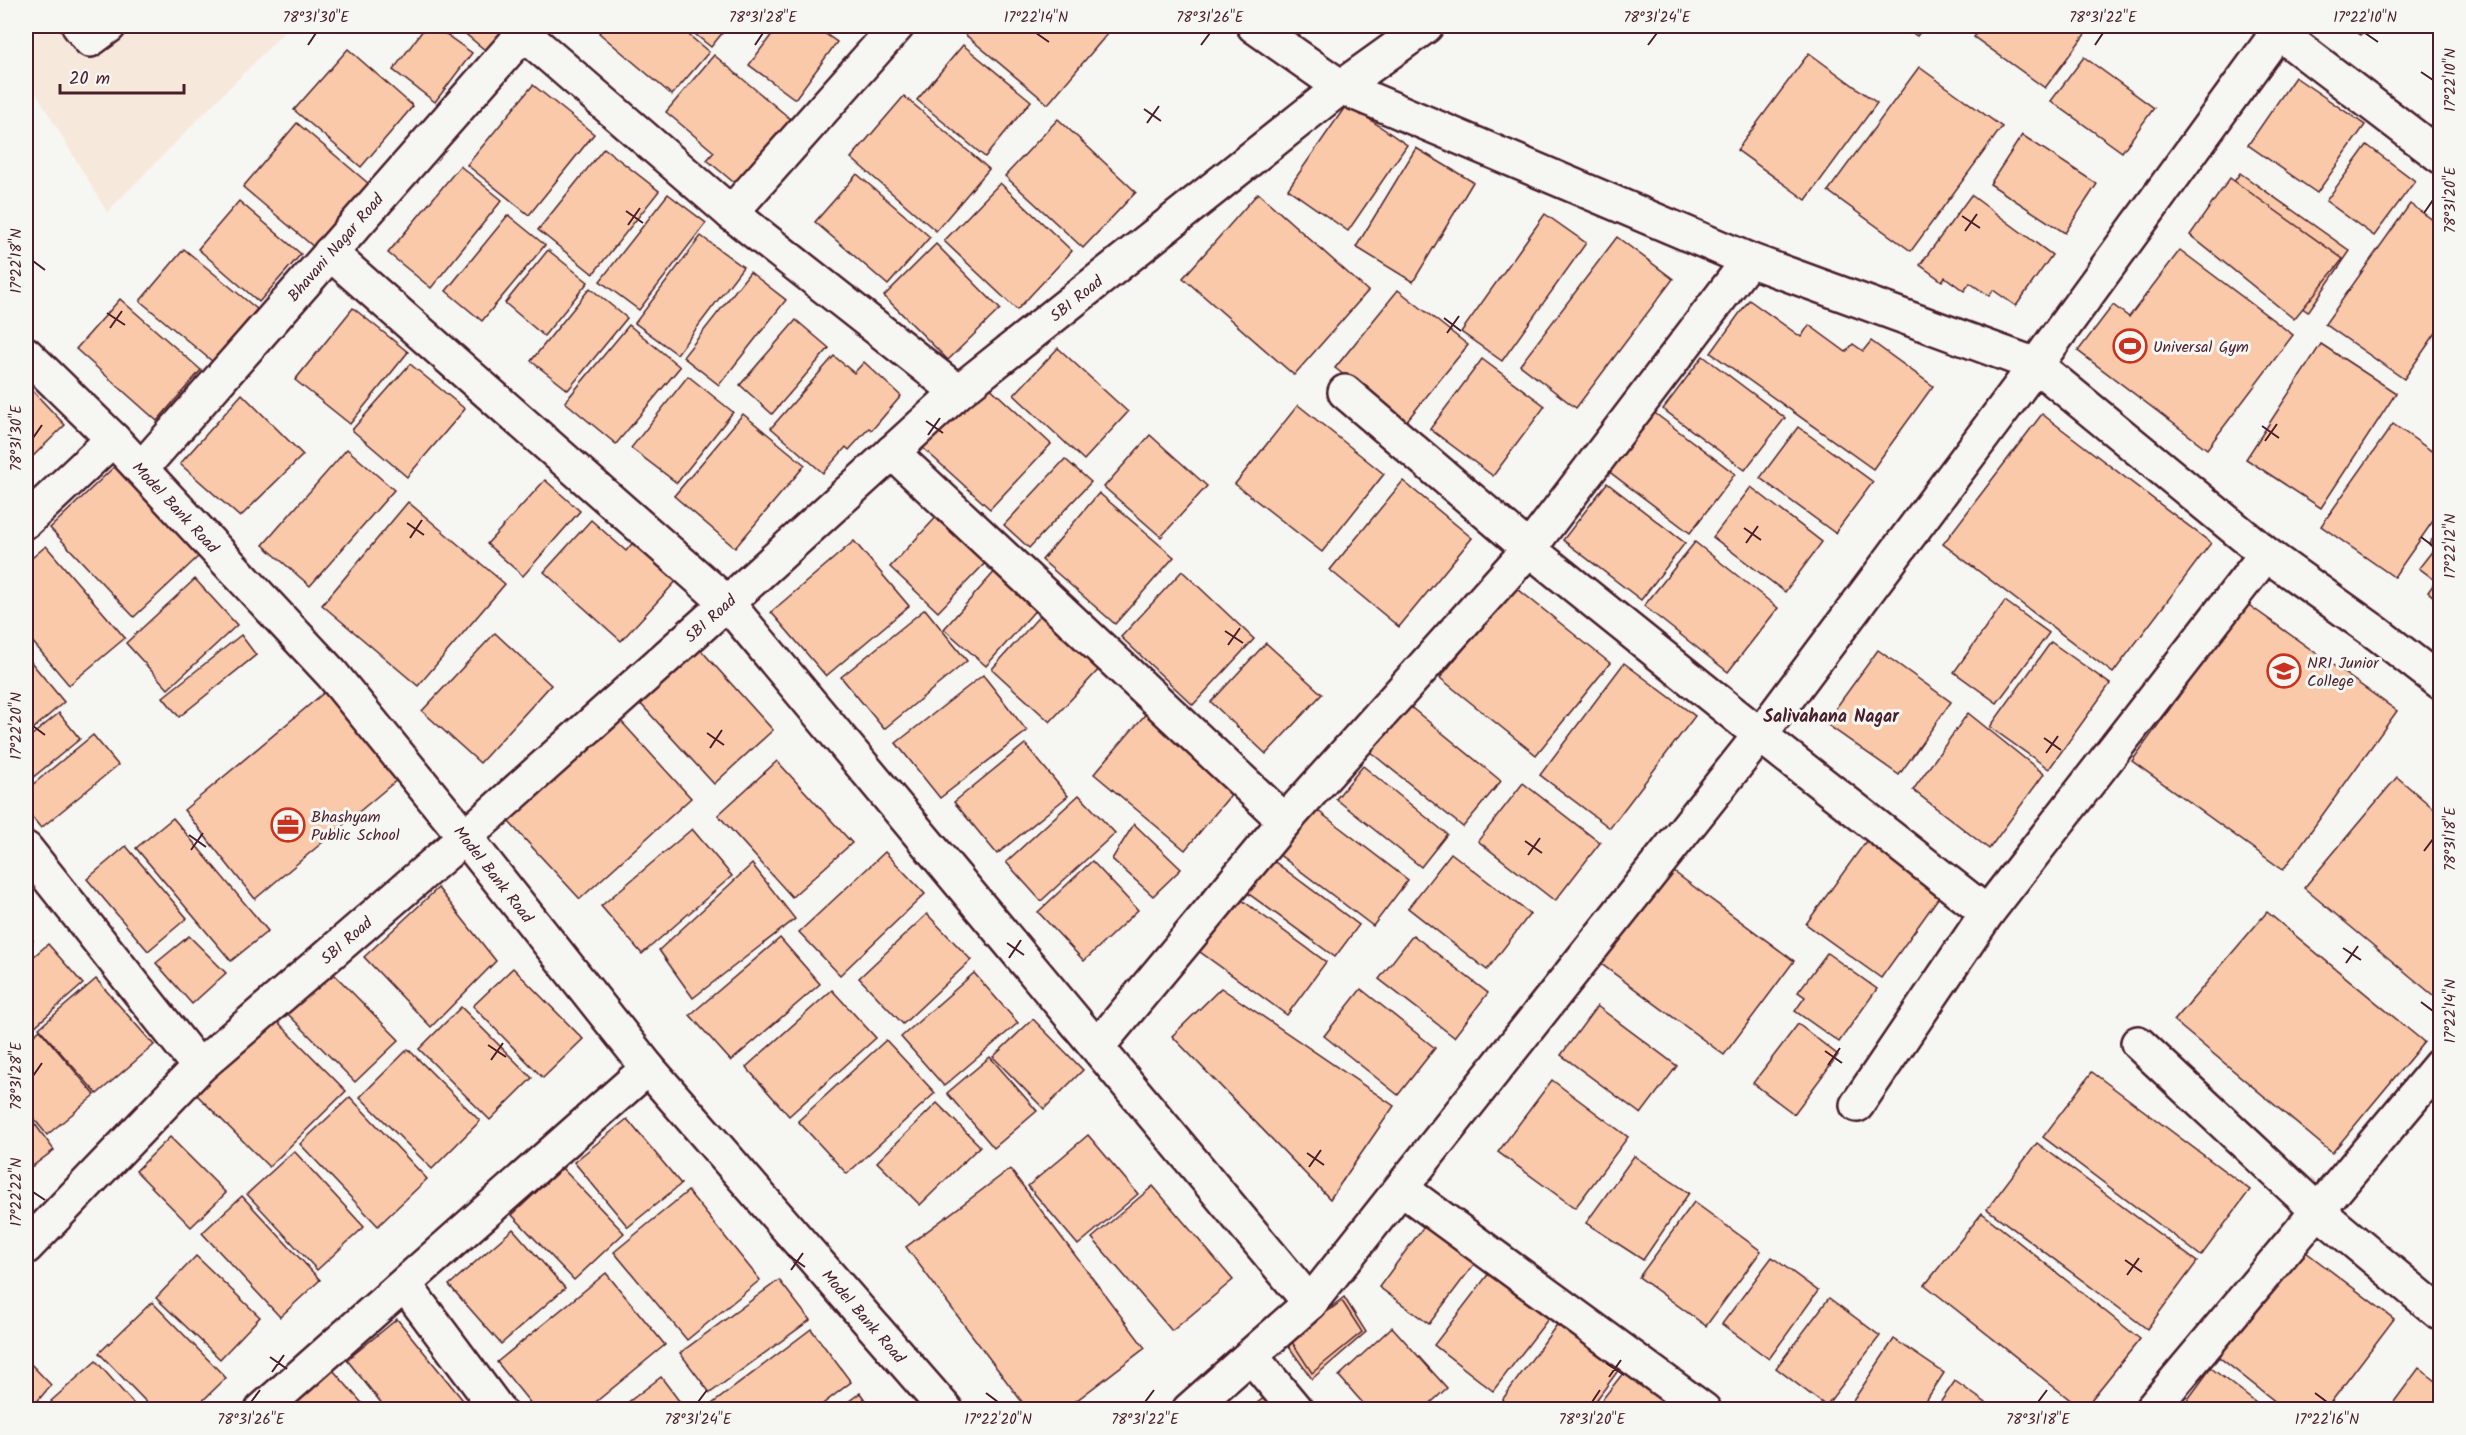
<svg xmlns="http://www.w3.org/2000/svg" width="2466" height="1435" font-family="Kalam,sans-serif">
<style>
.built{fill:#f7e8dc}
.building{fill:#fac9a9;stroke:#4a1f2b;stroke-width:1.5}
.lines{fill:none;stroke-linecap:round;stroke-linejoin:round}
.minor-casing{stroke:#4a1f2b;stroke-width:38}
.minor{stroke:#f6f6f2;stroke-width:33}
.ticks{fill:none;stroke:#4a1f2b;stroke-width:2}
.labels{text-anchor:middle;stroke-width:6;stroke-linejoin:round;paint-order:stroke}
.street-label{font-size:16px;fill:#4a1f2b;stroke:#f6f6f2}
.poi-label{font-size:16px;fill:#4a1f2b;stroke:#f6f6f2;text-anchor:start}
.neighbourhood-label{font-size:18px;font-weight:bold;fill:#4a1f2b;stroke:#f6f6f2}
.neatline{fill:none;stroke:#4a1f2b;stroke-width:2}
.ticks-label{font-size:15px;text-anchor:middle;fill:#4a1f2b}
</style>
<rect width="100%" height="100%" fill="#f6f6f2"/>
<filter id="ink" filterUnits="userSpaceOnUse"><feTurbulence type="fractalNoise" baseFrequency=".0167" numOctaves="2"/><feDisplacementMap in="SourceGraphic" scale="12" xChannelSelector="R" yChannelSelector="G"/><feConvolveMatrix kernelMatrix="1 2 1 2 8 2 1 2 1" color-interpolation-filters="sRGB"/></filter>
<g filter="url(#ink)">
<!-- built -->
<path class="built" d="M26 26H290L107 212 26 76Z"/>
<!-- building -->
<g class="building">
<path d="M426 26H434L472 53 435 102 393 70Z"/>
<path d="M456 26H516L491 55Z"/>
<path d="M605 26H678L709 52 672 95 599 33Z"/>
<path d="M685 26H728L711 47Z"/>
<path d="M778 26H814L837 42 795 99 749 65Z"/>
<path d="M955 26H1114L1048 104Z"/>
<path d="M1902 26H1925L1917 36Z"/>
<path d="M1982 26H2091L2045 88 1974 37Z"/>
<path d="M2347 26H2367L2361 35Z"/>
<path d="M963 45 1031 101 985 157 917 100Z"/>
<path d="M348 49 413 106 361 167 294 110Z"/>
<path d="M1809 53 1877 103 1806 200 1737 150Z"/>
<path d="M714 55 793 121 738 186 707 160 714 152 666 112Z"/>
<path d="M2084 57 2154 108 2122 152 2051 101Z"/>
<path d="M1919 67 2002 127 1911 251 1828 191Z"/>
<path d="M2295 77 2365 125 2317 193 2248 145Z"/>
<path d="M533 85 594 134 529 215 467 165Z"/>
<path d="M904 96 989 169 936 231 851 158Z"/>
<path d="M1347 104 1407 145 1348 231 1288 189Z"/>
<path d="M1058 119 1136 192 1083 248 1005 176Z"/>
<path d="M297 123 375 189 321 253 243 187Z"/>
<path d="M2022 135 2097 184 2065 233 1990 184Z"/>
<path d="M2367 145 2415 181 2374 236 2326 201Z"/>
<path d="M604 148 659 191 593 274 538 230Z"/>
<path d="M1416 148 1473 182 1413 282 1356 247Z"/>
<path d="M460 166 502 200 431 288 388 253Z"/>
<path d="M2240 173 2350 251 2308 312 2198 234Z"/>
<path d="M857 174 930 237 888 285 815 222Z"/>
<path d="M2230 178 2343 259 2294 319 2190 235Z"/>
<path d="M1000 183 1072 251 1017 310 944 241Z"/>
<path d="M1258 193 1368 291 1294 375 1183 278Z"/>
<path d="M668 194 706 223 639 310 600 281Z"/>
<path d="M1971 195 2052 255 2016 306 1993 290 1989 296 1970 283 1964 291 1945 277 1942 281 1920 265Z"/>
<path d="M239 201 301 254 259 302 198 249Z"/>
<path d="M2410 204 2440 225V327L2404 379 2325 324Z"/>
<path d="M1545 214 1586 243 1502 361 1461 332Z"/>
<path d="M508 215 545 245 482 321 446 291Z"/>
<path d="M701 236 743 267 677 354 635 323Z"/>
<path d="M1617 237 1673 279 1576 408 1520 365Z"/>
<path d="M936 244 1000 309 948 360 884 296Z"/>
<path d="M184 249 257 309 213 362 140 301Z"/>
<path d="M548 250 588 282 544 336 505 303Z"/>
<path d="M2180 250 2293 335 2207 449 2078 351 2113 305 2129 317Z"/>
<path d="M750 272 786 300 719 385 683 357Z"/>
<path d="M590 288 627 318 568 390 531 361Z"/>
<path d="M1398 290 1468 345 1405 423 1335 368Z"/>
<path d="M120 299 201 370 157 421 76 349Z"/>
<path d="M1749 300 1801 337 1809 325 1846 352 1853 344 1863 351 1871 341 1933 386 1873 469 1711 353Z"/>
<path d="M353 308 408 352 350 424 295 380Z"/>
<path d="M796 320 829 348 772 414 740 385Z"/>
<path d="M629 325 680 367 616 444 565 402Z"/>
<path d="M2321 344 2396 393 2321 508 2246 459Z"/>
<path d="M1058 348 1128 412 1084 460 1014 395Z"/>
<path d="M834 356 854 373 864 362 901 396 872 430 869 428 849 450 846 447 823 473 771 428Z"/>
<path d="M1703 356 1785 418 1745 470 1663 409Z"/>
<path d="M1482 359 1545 406 1493 476 1430 429Z"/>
<path d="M410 364 465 409 407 477 352 430Z"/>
<path d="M688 376 733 412 677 483 631 448Z"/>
<path d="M985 383 1051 444 990 509 923 448Z"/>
<path d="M26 384 65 425 26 463Z"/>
<path d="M242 394 303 455 240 517 180 464Z"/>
<path d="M1298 405 1384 474 1322 552 1235 484Z"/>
<path d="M1652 411 1735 474 1690 533 1607 470Z"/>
<path d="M743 414 805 465 735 548 674 496Z"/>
<path d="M2042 414 2211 543 2113 673 1943 544Z"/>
<path d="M2393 424 2440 457V511L2394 577 2321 526Z"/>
<path d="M1798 427 1873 482 1835 533 1760 478Z"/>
<path d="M1150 435 1207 486 1161 537 1104 487Z"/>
<path d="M347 449 394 490 310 586 263 545Z"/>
<path d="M1065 459 1091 482 1029 548 1004 525Z"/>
<path d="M115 466 199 556 134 617 50 528Z"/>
<path d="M545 480 580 511 523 576 487 544Z"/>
<path d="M1403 481 1472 538 1399 627 1330 570Z"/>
<path d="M1607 483 1685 543 1641 600 1563 540Z"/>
<path d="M1751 487 1822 542 1785 592 1713 537Z"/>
<path d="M1099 493 1174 557 1115 624 1042 560Z"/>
<path d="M408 502 505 584 418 686 322 605Z"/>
<path d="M941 512 990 558 938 612 890 567Z"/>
<path d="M591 520 626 551 635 540 679 578 621 641 544 572Z"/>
<path d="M2440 529V602L2428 592 2436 581 2419 568 2434 549 2429 544Z"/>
<path d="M854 541 909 606 826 676 771 612Z"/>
<path d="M1695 542 1778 608 1728 672 1644 606Z"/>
<path d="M46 546 125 638 69 685 26 634V563Z"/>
<path d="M997 569 1039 606 986 666 944 629Z"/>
<path d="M1182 571 1254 639 1193 705 1121 637Z"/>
<path d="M195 579 237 625 168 689 126 643Z"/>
<path d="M1514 586 1610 663 1536 755 1440 678Z"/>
<path d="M2005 601 2049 633 1997 703 1954 672Z"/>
<path d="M2246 603 2397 711 2283 870 2132 761Z"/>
<path d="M925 609 967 661 884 729 841 677Z"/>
<path d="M1043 612 1102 666 1050 722 992 669Z"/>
<path d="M495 633 551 685 480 763 422 711Z"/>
<path d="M241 635 256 655 179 717 163 697Z"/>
<path d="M2051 642 2110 684 2049 769 1990 727Z"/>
<path d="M1266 643 1322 694 1266 754 1211 702Z"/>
<path d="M699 648 773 730 714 784 639 702Z"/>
<path d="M1878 650 1951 702 1899 775 1825 723Z"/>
<path d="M26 656 64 702 26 735Z"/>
<path d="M1624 663 1695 716 1610 828 1540 775Z"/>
<path d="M983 675 1027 731 940 798 896 743Z"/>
<path d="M326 691 398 779 255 899 184 810Z"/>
<path d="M1407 704 1501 781 1463 827 1369 751Z"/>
<path d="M1149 710 1239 785 1185 850 1094 774Z"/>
<path d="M59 713 80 739 26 783V740Z"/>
<path d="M1968 713 2044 774 1989 849 1913 790Z"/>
<path d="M620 720 691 798 580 899 508 821Z"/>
<path d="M93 735 118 765 41 828 26 810V790Z"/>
<path d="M1025 744 1068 796 997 854 954 802Z"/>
<path d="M777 761 852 843 792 897 718 815Z"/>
<path d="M1363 766 1447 834 1421 867 1336 799Z"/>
<path d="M2397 777 2440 814V1001L2304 888Z"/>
<path d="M1523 783 1600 843 1555 901 1478 841Z"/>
<path d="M1079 795 1115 833 1041 901 1006 862Z"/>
<path d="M1313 807 1408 880 1373 926 1277 853Z"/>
<path d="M173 818 268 931 231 961 136 848Z"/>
<path d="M1134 824 1181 869 1153 896 1112 859Z"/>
<path d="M692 829 732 876 642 954 601 906Z"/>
<path d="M1869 837 1944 890 1881 978 1806 924Z"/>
<path d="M126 846 187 918 148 951 87 879Z"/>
<path d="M885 852 925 894 840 975 799 932Z"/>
<path d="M1263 853 1359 925 1335 957 1238 886Z"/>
<path d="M1451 853 1530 914 1487 970 1408 908Z"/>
<path d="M1092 861 1138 910 1084 961 1038 912Z"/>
<path d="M752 864 795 919 693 998 659 950Z"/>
<path d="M1670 869 1794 961 1724 1055 1600 963Z"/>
<path d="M438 888 496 961 431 1027 364 957Z"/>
<path d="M1235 895 1326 962 1287 1015 1196 949Z"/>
<path d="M2267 912 2424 1042 2332 1153 2174 1021Z"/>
<path d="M927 914 971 960 903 1024 859 978Z"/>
<path d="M26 930 33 940 26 946Z"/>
<path d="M1413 935 1488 993 1454 1037 1379 979Z"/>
<path d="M189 936 226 973 192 1004 156 963Z"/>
<path d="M780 938 820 984 731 1061 690 1015Z"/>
<path d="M48 944 83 984 26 1034V963Z"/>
<path d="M1827 953 1877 989 1839 1042 1795 1011 1805 997 1798 992Z"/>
<path d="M513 968 583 1039 543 1078 473 1006Z"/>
<path d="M330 970 399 1040 355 1082 286 1012Z"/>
<path d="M974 973 1018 1023 944 1086 901 1037Z"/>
<path d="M96 979 154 1045 97 1094 39 1028Z"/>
<path d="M1221 988 1394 1106 1330 1199 1172 1036Z"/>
<path d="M1361 989 1435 1048 1398 1095 1324 1036Z"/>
<path d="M832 990 876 1038 789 1116 746 1067Z"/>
<path d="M1597 1006 1677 1066 1641 1114 1561 1055Z"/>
<path d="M461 1007 532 1078 490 1120 419 1049Z"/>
<path d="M271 1015 346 1091 269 1167 193 1091Z"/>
<path d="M1033 1019 1083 1070 1044 1109 993 1057Z"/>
<path d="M1798 1024 1838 1055 1794 1114 1753 1083Z"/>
<path d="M40 1030 95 1095 47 1135 26 1109V1042Z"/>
<path d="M886 1040 935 1093 847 1174 798 1121Z"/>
<path d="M408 1049 480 1121 432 1169 360 1097Z"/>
<path d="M990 1057 1037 1111 994 1148 947 1093Z"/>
<path d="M2092 1072 2250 1190 2201 1256 2043 1137Z"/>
<path d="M1552 1080 1628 1137 1575 1208 1498 1152Z"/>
<path d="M350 1097 427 1179 378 1226 300 1144Z"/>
<path d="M937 1103 980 1146 920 1205 877 1162Z"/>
<path d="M26 1112 54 1150 26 1171Z"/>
<path d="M627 1119 681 1184 628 1227 574 1162Z"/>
<path d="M1088 1135 1138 1194 1078 1245 1028 1186Z"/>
<path d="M170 1137 226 1193 191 1227 136 1171Z"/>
<path d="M2037 1143 2197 1262 2147 1329 1987 1209Z"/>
<path d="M294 1151 364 1227 317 1270 247 1194Z"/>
<path d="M1634 1156 1689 1193 1643 1260 1586 1223Z"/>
<path d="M562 1168 624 1233 574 1280 512 1215Z"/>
<path d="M1010 1169 1145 1348 1064 1410H1028L906 1247Z"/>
<path d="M1153 1186 1233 1280 1172 1331 1092 1238Z"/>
<path d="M688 1191 760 1280 687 1340 614 1252Z"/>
<path d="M242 1196 320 1280 280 1317 202 1233Z"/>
<path d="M1694 1202 1761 1251 1706 1326 1639 1277Z"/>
<path d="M1982 1213 2140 1339 2083 1410 1925 1285Z"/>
<path d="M1427 1222 1478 1259 1429 1324 1379 1287Z"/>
<path d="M513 1229 565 1288 501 1344 449 1285Z"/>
<path d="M2302 1249 2394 1319 2325 1410H2286L2219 1357Z"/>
<path d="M196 1256 260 1317 220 1359 156 1298Z"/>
<path d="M1772 1257 1818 1291 1769 1359 1722 1324Z"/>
<path d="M1493 1268 1552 1314 1493 1391 1434 1345Z"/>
<path d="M606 1273 665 1345 586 1410H536L497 1362Z"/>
<path d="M779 1280 810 1320 710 1393 680 1353Z"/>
<path d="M1344 1297 1366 1332 1312 1379 1284 1340 1290 1339Z"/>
<path d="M1829 1298 1880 1336 1826 1406 1776 1368Z"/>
<path d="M1342 1301 1362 1332 1312 1373 1290 1339Z"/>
<path d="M152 1302 226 1378 193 1410H154L99 1353Z"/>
<path d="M397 1319 471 1410H387L347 1360Z"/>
<path d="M1561 1319 1623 1364 1589 1410H1516L1502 1400Z"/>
<path d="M1392 1327 1447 1388 1423 1410H1369L1339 1376Z"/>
<path d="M811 1329 851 1382 815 1410H709L708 1407Z"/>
<path d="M1894 1339 1944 1373 1920 1410H1847Z"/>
<path d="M26 1359 51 1385 30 1410H26Z"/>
<path d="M96 1361 139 1410H59L51 1401Z"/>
<path d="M1631 1363 1687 1410H1594Z"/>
<path d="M2211 1368 2265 1410H2180Z"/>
<path d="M2419 1368 2440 1384V1410H2388Z"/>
<path d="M333 1370 368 1410H288Z"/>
<path d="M661 1377 686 1410H618Z"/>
<path d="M1955 1381 1996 1410H1935Z"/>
<path d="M860 1393 872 1410H837Z"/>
<path d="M1269 1394 1280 1410H1248Z"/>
</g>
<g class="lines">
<!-- minor casing -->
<g class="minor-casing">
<g id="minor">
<path d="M79 26 90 40 109 26"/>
<path d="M1254 26 1341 87 1749 260 2036 365 2266 554 2378 634 2440 682"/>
<path d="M2270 26 2440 156"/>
<path d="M523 33 731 213 958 392"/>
<path d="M731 213 897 26"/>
<path d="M330 253 727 603 1310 1303"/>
<path d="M26 354 113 439 332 674 465 837 648 1068 946 1410"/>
<path d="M1345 392 1529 549 1760 735 1987 913"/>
<path d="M892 452 1285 821"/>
<path d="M141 469 530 26"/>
<path d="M26 521 113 439"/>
<path d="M26 849 199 1067"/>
<path d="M2138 1043 2319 1212 2440 1313"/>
<path d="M1098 1046 1285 821 1529 549 1749 260"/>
<path d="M1857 1105 1987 913 2266 554"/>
<path d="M1402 1189 1704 1410"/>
<path d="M26 1247 199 1067 465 837 727 603 958 392 1341 87 1426 26"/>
<path d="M405 1285 498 1410"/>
<path d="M1251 1356 1296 1410"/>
<path d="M262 1410 648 1068"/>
<path d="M1189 1410 1310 1303 1760 735 2036 365 2278 32"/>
<path d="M2151 1410 2440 1065"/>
</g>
</g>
<!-- minor -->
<use href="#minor" class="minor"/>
</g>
</g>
<!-- ticks -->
<path class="ticks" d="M1036 33 1049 42M2365 33 2378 42M308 45 316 33M755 45 763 33M1201 45 1210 33M1648 45 1657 33M2095 45 2103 33M2421 72 2433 80M1144 109 1161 121M1147 123 1159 106M626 211 643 223M2424 213 2433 200M1962 216 1980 228M628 225 640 208M1965 231 1977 214M33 261 45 270M107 313 125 325M1444 318 1461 331M110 328 122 311M1447 333 1459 316M926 421 943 433M2262 426 2279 438M928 435 940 418M33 438 42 425M2265 441 2277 424M407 523 424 535M1744 528 1761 540M2421 537 2433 546M410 538 422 520M1746 543 1758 526M1225 631 1243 643M1228 645 1240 628M33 726 45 735M707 733 724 745M2044 738 2061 750M710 748 722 730M2046 753 2058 736M189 835 206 847M1525 841 1542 853M191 850 203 833M2424 851 2433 839M1528 855 1540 838M1007 943 1024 955M2343 948 2361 960M1009 958 1021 940M2346 963 2358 946M2421 1002 2433 1011M488 1045 506 1057M1825 1051 1842 1063M491 1060 503 1043M1828 1065 1840 1048M33 1076 42 1063M1307 1153 1324 1165M1309 1167 1321 1150M33 1192 45 1200M788 1255 805 1267M2125 1260 2142 1272M791 1270 803 1253M2127 1275 2139 1258M270 1357 287 1369M1606 1363 1624 1375M272 1372 284 1355M1609 1377 1621 1360M986 1393 998 1402M2315 1393 2327 1402M251 1402 260 1390M698 1402 707 1390M1145 1402 1154 1390M1592 1402 1600 1390M2038 1402 2047 1390"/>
<!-- icons -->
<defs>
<g id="stadium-ring" transform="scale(1.725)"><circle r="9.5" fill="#f6f6f2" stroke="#c8321e" stroke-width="1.5"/><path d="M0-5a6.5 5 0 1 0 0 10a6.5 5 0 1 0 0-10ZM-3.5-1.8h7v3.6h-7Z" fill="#c8321e"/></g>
<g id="university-ring" transform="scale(1.725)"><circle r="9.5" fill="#f6f6f2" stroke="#c8321e" stroke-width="1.5"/><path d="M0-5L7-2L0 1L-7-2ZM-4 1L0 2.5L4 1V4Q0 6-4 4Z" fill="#c8321e"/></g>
<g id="office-ring" transform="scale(1.725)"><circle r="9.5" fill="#f6f6f2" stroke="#c8321e" stroke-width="1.5"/><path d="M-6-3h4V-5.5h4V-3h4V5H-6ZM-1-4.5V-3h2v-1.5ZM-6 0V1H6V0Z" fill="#c8321e"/></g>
</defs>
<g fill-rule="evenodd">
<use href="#stadium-ring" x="2130" y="346"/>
<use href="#university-ring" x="2284" y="671"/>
<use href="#office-ring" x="288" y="825"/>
</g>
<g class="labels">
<!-- street labels -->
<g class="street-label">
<text transform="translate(335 247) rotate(-49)" y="6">Bhavani Nagar Road</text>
<text transform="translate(1076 298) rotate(-39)" y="6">SBI Road</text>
<text transform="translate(176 507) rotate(47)" y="6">Model Bank Road</text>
<text transform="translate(710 618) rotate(-42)" y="6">SBI Road</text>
<text transform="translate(494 874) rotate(52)" y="6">Model Bank Road</text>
<text transform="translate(346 940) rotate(-41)" y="6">SBI Road</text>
<text transform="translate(864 1316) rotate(49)" y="6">Model Bank Road</text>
</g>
<!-- poi labels -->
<g class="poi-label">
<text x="2153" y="352">Universal Gym</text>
<text x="2307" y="668">NRI Junior<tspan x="2307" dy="18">College</tspan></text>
<text x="311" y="822">Bhashyam<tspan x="311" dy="18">Public School</tspan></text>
</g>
<!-- neighbourhood labels -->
<g class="neighbourhood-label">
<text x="1831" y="722">Salivahana Nagar</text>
</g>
</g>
<!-- margin -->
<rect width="2466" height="1435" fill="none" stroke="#f6f6f2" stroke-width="66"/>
<!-- scale -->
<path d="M60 84v9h124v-9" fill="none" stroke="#4a1f2b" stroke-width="3"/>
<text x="69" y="84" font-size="18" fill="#4a1f2b" stroke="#f6f6f2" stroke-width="4.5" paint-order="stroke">20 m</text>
<rect x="33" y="33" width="2400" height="1369" class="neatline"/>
<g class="ticks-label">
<text x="316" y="22">78°31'30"E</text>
<text x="763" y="22">78°31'28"E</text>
<text x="1036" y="22">17°22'14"N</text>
<text x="1210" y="22">78°31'26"E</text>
<text x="1657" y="22">78°31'24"E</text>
<text x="2103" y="22">78°31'22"E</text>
<text x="2365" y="22">17°22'10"N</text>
<text transform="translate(2450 80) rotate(-90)" y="5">17°22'10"N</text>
<text transform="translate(2450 200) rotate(-90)" y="5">78°31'20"E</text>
<text transform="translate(16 261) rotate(-90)" y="5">17°22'18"N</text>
<text transform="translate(16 438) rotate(-90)" y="5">78°31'30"E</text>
<text transform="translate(2450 546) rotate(-90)" y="5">17°22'12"N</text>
<text transform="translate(16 726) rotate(-90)" y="5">17°22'20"N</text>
<text transform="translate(2450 839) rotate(-90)" y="5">78°31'18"E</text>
<text transform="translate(2450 1011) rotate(-90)" y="5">17°22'14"N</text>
<text transform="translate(16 1076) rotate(-90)" y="5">78°31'28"E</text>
<text transform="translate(16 1192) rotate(-90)" y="5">17°22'22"N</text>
<text x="251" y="1424">78°31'26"E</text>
<text x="698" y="1424">78°31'24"E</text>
<text x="998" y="1424">17°22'20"N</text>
<text x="1145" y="1424">78°31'22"E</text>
<text x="1592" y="1424">78°31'20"E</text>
<text x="2038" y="1424">78°31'18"E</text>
<text x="2327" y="1424">17°22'16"N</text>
</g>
</svg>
